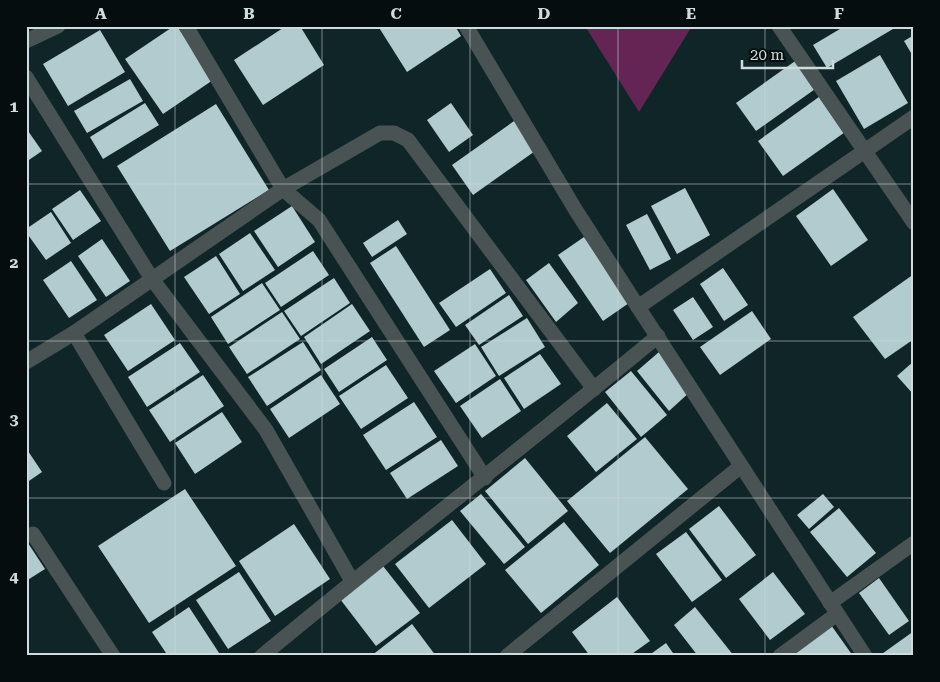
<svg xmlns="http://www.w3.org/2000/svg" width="940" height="682" font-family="'Roboto Serif',serif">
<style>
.green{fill:#642554}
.building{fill:#b2cbcf}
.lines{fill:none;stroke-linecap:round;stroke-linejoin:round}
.street{stroke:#495354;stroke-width:15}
.grid{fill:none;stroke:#cfdbdd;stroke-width:1;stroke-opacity:0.55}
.neatline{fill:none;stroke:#cfdbdd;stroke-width:2}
.grid-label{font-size:16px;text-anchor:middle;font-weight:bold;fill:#cfdbdd}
</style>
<rect width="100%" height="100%" fill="#102528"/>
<!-- green -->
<path class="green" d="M585 26H692L639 112Z"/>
<!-- building -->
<g class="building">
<path d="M174 26H177L213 80 163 114 125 59Z"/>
<path d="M286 26H300L324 65 263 105 234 60Z"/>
<path d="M378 26H455L461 36 407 72Z"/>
<path d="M845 26H892L893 29 827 68 813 45Z"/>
<path d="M100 30 125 72 68 106 43 64Z"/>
<path d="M914 35V58L904 41Z"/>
<path d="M880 55 908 103 864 129 836 81Z"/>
<path d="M798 59 818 87 756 131 736 103Z"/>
<path d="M130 79 143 101 87 133 74 111Z"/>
<path d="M823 94 848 130 783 176 758 141Z"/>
<path d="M145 103 159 125 103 159 90 137Z"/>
<path d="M451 103 473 135 449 152 427 120Z"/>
<path d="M216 104 269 190 170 251 117 166Z"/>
<path d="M517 119 538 149 473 195 452 165Z"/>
<path d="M26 128 42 151 26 162Z"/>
<path d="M685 188 710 235 677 254 651 206Z"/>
<path d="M833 189 868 240 831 266 796 216Z"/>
<path d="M80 190 101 221 73 240 52 209Z"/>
<path d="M292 206 315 242 278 267 254 231Z"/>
<path d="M51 212 71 243 46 260 26 232V229Z"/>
<path d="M647 214 671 259 650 270 626 225Z"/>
<path d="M398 220 407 234 372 257 363 243Z"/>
<path d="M250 233 275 270 243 291 219 254Z"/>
<path d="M584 237 629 303 603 321 558 255Z"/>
<path d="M102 239 130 281 106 297 78 256Z"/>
<path d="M396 246 450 330 424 347 370 263Z"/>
<path d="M313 251 329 275 281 307 265 283Z"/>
<path d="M216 256 240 294 209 314 184 277Z"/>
<path d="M71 261 97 300 69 318 43 280Z"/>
<path d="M549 263 578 303 556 322 526 280Z"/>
<path d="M723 268 748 305 724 321 700 284Z"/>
<path d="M490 269 506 293 456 327 439 303Z"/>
<path d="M914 274V339L885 359 853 317Z"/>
<path d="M334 278 350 303 301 336 284 311Z"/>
<path d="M262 283 280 310 228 344 211 317Z"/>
<path d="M509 295 523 316 479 345 465 325Z"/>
<path d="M693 297 713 327 693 340 673 310Z"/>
<path d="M151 304 175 340 128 371 104 335Z"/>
<path d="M352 304 370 331 321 364 304 337Z"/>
<path d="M752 311 771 339 720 375 700 347Z"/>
<path d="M282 312 300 339 247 374 229 347Z"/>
<path d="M527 318 545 347 499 376 481 347Z"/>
<path d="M372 337 387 360 339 392 324 369Z"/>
<path d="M303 342 321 370 267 406 248 377Z"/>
<path d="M180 343 200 372 147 407 128 377Z"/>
<path d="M475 344 496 376 456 403 434 371Z"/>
<path d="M659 352 691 391 669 411 637 371Z"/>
<path d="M540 354 561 384 524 409 504 378Z"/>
<path d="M914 361V395L897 376Z"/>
<path d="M386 365 408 398 361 429 339 396Z"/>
<path d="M631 371 667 415 641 437 605 392Z"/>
<path d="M203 375 224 406 170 442 149 410Z"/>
<path d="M321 375 340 404 289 438 270 409Z"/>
<path d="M500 379 521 411 482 438 460 406Z"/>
<path d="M414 402 437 437 386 470 363 435Z"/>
<path d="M607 403 637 439 596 472 567 436Z"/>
<path d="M222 412 242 442 195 474 175 443Z"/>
<path d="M645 437 688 489 610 553 567 501Z"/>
<path d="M441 440 458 466 407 499 390 473Z"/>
<path d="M26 448 42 472 26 483Z"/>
<path d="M525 458 568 511 528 544 485 491Z"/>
<path d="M185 489 236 566 149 623 98 546Z"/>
<path d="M481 494 525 547 504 564 460 511Z"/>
<path d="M823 494 834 507 809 529 797 515Z"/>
<path d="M719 506 756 555 726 578 689 529Z"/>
<path d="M839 508 876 553 847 577 810 532Z"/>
<path d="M452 520 486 564 429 608 395 564Z"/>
<path d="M564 522 599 565 541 613 505 570Z"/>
<path d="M294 524 330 579 275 616 239 561Z"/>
<path d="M686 532 722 580 692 602 656 554Z"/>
<path d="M26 540 45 569 26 581Z"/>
<path d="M383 566 420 613 376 646 340 599Z"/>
<path d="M239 572 271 621 228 649 196 600Z"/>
<path d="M773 572 805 614 770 640 739 599Z"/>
<path d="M879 578 909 621 889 635 859 593Z"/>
<path d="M617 597 650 641 629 656H590L572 632Z"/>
<path d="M189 607 221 656H168L152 632Z"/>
<path d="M695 607 734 656H698L674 625Z"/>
<path d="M412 624 436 656H371Z"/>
<path d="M831 625 853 656H790Z"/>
<path d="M914 631V656H879Z"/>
<path d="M666 643 675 656H648Z"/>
</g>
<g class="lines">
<!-- street -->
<g class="street">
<path d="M186 26 283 189 380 133H394L408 140 594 389"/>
<path d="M466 26 575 209 638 307"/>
<path d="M779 26 914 223"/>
<path d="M26 41 58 26"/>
<path d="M26 77 152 279 266 430 352 581"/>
<path d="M74 333 164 483"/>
<path d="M26 362 74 333 283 189 319 220 485 478"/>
<path d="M33 534 113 656"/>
<path d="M830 603 914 543"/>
<path d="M262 656C393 547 528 444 658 336"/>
<path d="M507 656 741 466"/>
<path d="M780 656 837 614"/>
<path d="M865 656 638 307 914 117"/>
</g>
</g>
<!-- grid -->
<path class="grid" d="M175 26V656M322 26V656M470 26V656M618 26V656M765 26V656M26 184H914M26 341H914M26 498H914"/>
<!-- border -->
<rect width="940" height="682" fill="none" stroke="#050d0e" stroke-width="55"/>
<!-- scale -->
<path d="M742 60v8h91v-8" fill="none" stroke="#cfdbdd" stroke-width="2.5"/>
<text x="750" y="60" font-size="15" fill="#cfdbdd" stroke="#050d0e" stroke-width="4" paint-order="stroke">20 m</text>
<rect x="28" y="28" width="884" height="626" class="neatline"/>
<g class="grid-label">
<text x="101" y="19">A</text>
<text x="249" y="19">B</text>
<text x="396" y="19">C</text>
<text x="544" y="19">D</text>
<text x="691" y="19">E</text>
<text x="839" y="19">F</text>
<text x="14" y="112">1</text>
<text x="14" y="268">2</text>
<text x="14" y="425">3</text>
<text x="14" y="582">4</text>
</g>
</svg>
